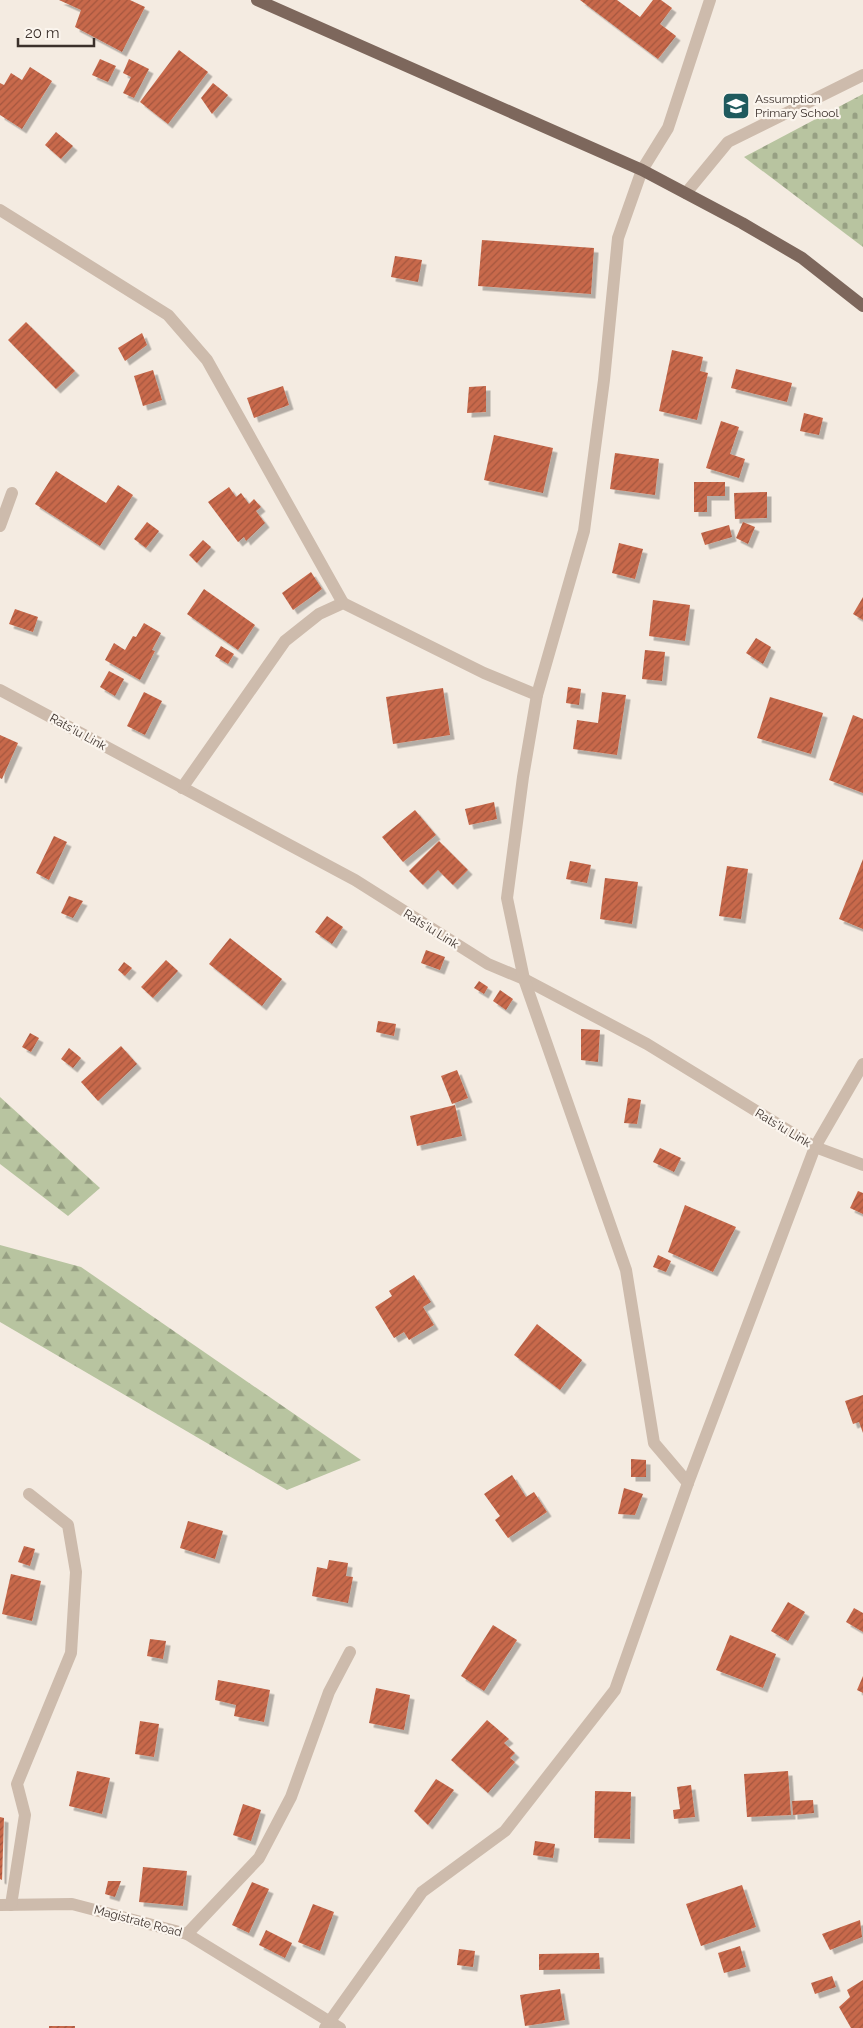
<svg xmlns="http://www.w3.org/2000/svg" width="863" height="2028" font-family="Raleway,sans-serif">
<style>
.forest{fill:url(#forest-firs)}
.cemetery{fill:url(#cemetery-stones)}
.building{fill:url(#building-hatch);filter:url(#shadow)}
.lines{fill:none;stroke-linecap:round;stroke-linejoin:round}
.minor{stroke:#cdbbac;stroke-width:12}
.major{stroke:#7d675c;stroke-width:12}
.labels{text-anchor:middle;stroke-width:4.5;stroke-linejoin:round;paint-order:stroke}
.poi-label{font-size:12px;fill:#3b302b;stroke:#fbf5ee;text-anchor:start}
.street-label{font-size:12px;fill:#3b302b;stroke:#fbf5ee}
</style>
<defs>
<pattern id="forest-firs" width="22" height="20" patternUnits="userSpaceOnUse" patternTransform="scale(1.25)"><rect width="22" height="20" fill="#b8c4a0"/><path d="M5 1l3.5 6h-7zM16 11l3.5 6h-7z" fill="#97a083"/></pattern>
<pattern id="cemetery-stones" width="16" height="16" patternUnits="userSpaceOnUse" patternTransform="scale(1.25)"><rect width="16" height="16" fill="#b8c4a0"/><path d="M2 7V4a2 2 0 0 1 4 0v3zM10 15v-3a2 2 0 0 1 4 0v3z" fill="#97a083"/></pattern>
<pattern id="building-hatch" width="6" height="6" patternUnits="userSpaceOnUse" patternTransform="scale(1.25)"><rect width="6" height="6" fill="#c8694b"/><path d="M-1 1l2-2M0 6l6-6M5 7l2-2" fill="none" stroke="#a4573f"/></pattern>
<filter id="shadow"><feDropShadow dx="4.5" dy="4.5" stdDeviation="0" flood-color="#0004"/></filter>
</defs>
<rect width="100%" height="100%" fill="#f4ebe1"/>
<!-- forest -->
<g class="forest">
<path d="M0 1097 100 1188 68 1216 0 1164Z"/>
<path d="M0 1245 81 1267 361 1460 287 1490 0 1322Z"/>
</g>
<!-- cemetery -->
<path class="cemetery" d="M863 94V247L744 157Z"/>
<!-- building -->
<g class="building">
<path d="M59 0H130L145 7 122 52 75 27 81 10Z"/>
<path d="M580 0H617L640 17 653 0H661L672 8 660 24 676 36 658 59Z"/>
<path d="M179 50 208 72 168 124 140 102Z"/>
<path d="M100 59 116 66 108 82 92 75Z"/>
<path d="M129 59 149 69 134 98 123 93 131 77 123 73Z"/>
<path d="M30 67 52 81 22 129 0 115V83L4 85 11 73 22 80Z"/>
<path d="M213 83 228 95 212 114 201 98Z"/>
<path d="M56 132 73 146 61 159 45 145Z"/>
<path d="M482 240 594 248 591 294 478 286Z"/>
<path d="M395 256 422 260 418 282 391 277Z"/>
<path d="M26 322 75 371 56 389 8 340Z"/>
<path d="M142 333 147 345 125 361 118 348Z"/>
<path d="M672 350 703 357 700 371 708 373 697 420 659 411Z"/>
<path d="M736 369 792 383 787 402 731 388Z"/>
<path d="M153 370 162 400 143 406 134 376Z"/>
<path d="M283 386 289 405 254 418 247 398Z"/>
<path d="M486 386V412L467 413 469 387Z"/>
<path d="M804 413 823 418 819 435 800 431Z"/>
<path d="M721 421 739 427 730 454 745 459 739 478 706 468Z"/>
<path d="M494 435 553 448 543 493 484 480Z"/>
<path d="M615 453 659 459 655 495 610 489Z"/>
<path d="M56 471 106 503 118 485 133 495 100 546 35 504Z"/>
<path d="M694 482H725V496H707V512H694Z"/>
<path d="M229 487 236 497 241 493 249 504 254 499 261 507 256 511 265 523 246 541 244 537 238 542 208 502Z"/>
<path d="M767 492V518L735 519 734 493Z"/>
<path d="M147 522 159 531 146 548 134 539Z"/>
<path d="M743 522 755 527 748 544 736 538Z"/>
<path d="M729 525 732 537 705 545 701 533Z"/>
<path d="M203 540 211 547 197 563 189 555Z"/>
<path d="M619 543 643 549 635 579 612 573Z"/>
<path d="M311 572 322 589 293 610 282 593Z"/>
<path d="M204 589 255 625 238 650 187 614Z"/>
<path d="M863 597V620L853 614Z"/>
<path d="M653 600 690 605 685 641 649 636Z"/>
<path d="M15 609 38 617 33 632 9 624Z"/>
<path d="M144 623 161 633 152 650 155 651 140 680 105 660 114 643 125 650 133 636 136 637Z"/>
<path d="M756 638 771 647 763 664 746 653Z"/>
<path d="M221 646 234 654 228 664 215 656Z"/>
<path d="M645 650 665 652 662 681 642 679Z"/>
<path d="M109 671 124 679 115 696 100 687Z"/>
<path d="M568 687 581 689 579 705 566 703Z"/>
<path d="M443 688 450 735 393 744 386 697Z"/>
<path d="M144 692 162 701 145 735 127 726Z"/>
<path d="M602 692 626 695 617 755 573 749 577 720 598 723Z"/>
<path d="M770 697 823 713 811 754 757 738Z"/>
<path d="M853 715 863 719V793L829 780Z"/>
<path d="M0 735 18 743 2 779 0 778Z"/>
<path d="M494 802 497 819 469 825 465 809Z"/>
<path d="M415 810 436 835 403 862 382 837Z"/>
<path d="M54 836 67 842 49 880 36 873Z"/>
<path d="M439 841 468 870 453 885 438 870 423 885 409 871Z"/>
<path d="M863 859V929L839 919Z"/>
<path d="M570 861 591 865 587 883 566 879Z"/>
<path d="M727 866 748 869 741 919 719 916Z"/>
<path d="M605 878 638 882 632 924 600 919Z"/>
<path d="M69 896 83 901 73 918 61 913Z"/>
<path d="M327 916 343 927 332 944 315 932Z"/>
<path d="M230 938 282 979 262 1006 209 964Z"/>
<path d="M426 950 445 957 440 970 421 963Z"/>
<path d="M166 960 178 971 153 998 141 987Z"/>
<path d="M124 962 132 968 125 976 118 970Z"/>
<path d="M479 981 488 987 484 994 474 988Z"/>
<path d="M500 990 513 999 506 1010 493 1001Z"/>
<path d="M378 1021 396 1024 394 1036 376 1032Z"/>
<path d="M581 1029 600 1030 598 1062 581 1060Z"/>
<path d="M30 1033 39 1038 31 1052 22 1047Z"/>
<path d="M121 1046 137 1064 98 1101 81 1082Z"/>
<path d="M69 1048 81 1058 73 1068 61 1059Z"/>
<path d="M457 1070 468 1098 452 1104 441 1076Z"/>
<path d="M628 1098 641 1100 637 1124 624 1123Z"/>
<path d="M455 1105 462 1136 417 1146 410 1116Z"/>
<path d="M660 1148 681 1158 674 1172 653 1162Z"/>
<path d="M858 1191 863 1193V1214L850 1208Z"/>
<path d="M685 1205 736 1227 713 1272 668 1252Z"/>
<path d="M658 1255 671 1261 666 1272 653 1267Z"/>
<path d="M414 1275 431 1302 423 1307 434 1325 409 1340 404 1332 394 1338 375 1307 392 1296 389 1291Z"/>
<path d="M537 1324 582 1360 560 1390 514 1355Z"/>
<path d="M863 1395V1433L859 1422 853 1424 845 1401Z"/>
<path d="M631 1459 646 1460V1477H631Z"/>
<path d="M512 1475 526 1497 534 1492 547 1512 508 1538 495 1520 500 1516 484 1494Z"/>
<path d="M624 1488 643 1494 635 1515 618 1514Z"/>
<path d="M188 1521 223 1531 215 1559 180 1548Z"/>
<path d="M24 1546 35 1549 30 1566 18 1562Z"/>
<path d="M329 1560 348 1563 346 1576 353 1577 348 1603 312 1596 317 1567 327 1569Z"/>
<path d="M11 1574 41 1581 32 1621 2 1614Z"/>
<path d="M788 1602 805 1612 788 1641 771 1631Z"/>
<path d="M854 1608 863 1613V1632L846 1622Z"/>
<path d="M493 1625 517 1640 484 1691 461 1676Z"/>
<path d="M730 1635 776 1654 763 1688 716 1670Z"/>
<path d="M150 1639 166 1641 163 1659 147 1656Z"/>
<path d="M863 1676V1693L857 1690Z"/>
<path d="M218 1680 270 1690 264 1722 234 1716 236 1705 215 1700Z"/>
<path d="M376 1688 410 1695 404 1730 369 1723Z"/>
<path d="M487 1720 509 1739 504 1743 515 1753 510 1758 515 1762 488 1793 451 1760Z"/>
<path d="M140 1721 159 1724 154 1757 135 1754Z"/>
<path d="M77 1771 110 1778 102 1814 69 1806Z"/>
<path d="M788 1771 791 1815 747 1817 744 1774Z"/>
<path d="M436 1779 454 1790 428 1825 414 1811Z"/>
<path d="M691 1785 695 1817 674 1819 673 1810 680 1809 677 1787Z"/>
<path d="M595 1791 631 1792 630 1839 594 1838Z"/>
<path d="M813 1800 814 1813 793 1815 792 1801Z"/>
<path d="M243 1804 261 1810 251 1841 233 1835Z"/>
<path d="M0 1817 4 1818 2 1880 0 1879Z"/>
<path d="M535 1841 555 1844 553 1858 533 1855Z"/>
<path d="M143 1867 187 1871 183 1906 139 1902Z"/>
<path d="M108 1881H121L115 1897 105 1894Z"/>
<path d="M252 1882 269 1889 249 1933 232 1925Z"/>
<path d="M742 1885 756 1927 701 1946 686 1904Z"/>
<path d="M313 1904 334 1912 320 1951 298 1942Z"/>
<path d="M860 1920 862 1937 830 1950 822 1934Z"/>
<path d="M266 1930 292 1943 285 1958 259 1945Z"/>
<path d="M740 1946 746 1967 724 1973 718 1953Z"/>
<path d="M459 1949 475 1951 473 1967 457 1965Z"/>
<path d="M599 1953 600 1969 539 1970V1954Z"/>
<path d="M832 1976 836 1987 815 1994 811 1983Z"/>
<path d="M863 1980V2028H851L839 2007 850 1997 847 1990Z"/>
<path d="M560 1989 565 2020 525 2026 520 1995Z"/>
<rect x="49" y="2026" width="26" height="2"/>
</g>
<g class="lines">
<!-- minor -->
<g class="minor">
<path d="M686 193 728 142 863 75"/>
<path d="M0 210 168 315 207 360 343 603"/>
<path d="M0 526 12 493"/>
<path d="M0 690 355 880 488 964 524 979 647 1044 815 1147 863 1165"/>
<path d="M182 788 285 641 319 614 343 603 484 673 537 695"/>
<path d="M688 1483 654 1443 626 1270 524 979 507 898 523 777 537 695 584 531 604 380 618 238 642 170 668 128 710 0"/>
<path d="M0 1905 72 1904 187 1934 340 2028"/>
<path d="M11 1905 25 1815 17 1784 71 1653 76 1572 68 1525 29 1494"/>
<path d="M187 1934 259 1858 291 1797 329 1692 350 1652"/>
<path d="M325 2028 422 1892 505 1831 615 1690 688 1483 815 1147 863 1064"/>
</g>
<!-- major -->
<path class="major" d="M257 0 642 170 742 223 802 258 863 306"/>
</g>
<!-- icons -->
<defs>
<g id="school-square" transform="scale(1.4375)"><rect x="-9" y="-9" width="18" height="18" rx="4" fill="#1f5a5e" stroke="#fbf5ee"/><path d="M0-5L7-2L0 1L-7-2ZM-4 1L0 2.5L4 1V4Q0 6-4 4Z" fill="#fff"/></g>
</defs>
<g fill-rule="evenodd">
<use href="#school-square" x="736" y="106"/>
</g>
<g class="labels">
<!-- poi labels -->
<g class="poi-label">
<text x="755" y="103">Assumption<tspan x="755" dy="14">Primary School</tspan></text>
</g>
<!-- street labels -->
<g class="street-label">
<text transform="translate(78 732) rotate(29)" y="4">Rats'iu Link</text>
<text transform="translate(431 929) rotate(32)" y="4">Rats'iu Link</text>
<text transform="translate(783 1128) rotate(31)" y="4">Rats'iu Link</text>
<text transform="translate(138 1921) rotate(15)" y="4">Magistrate Road</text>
</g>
</g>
<!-- scale -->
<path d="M18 38v8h76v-8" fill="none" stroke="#3b302b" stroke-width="2.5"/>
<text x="25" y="38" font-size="15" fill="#3b302b" stroke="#fbf5ee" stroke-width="4" paint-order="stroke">20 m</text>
</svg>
